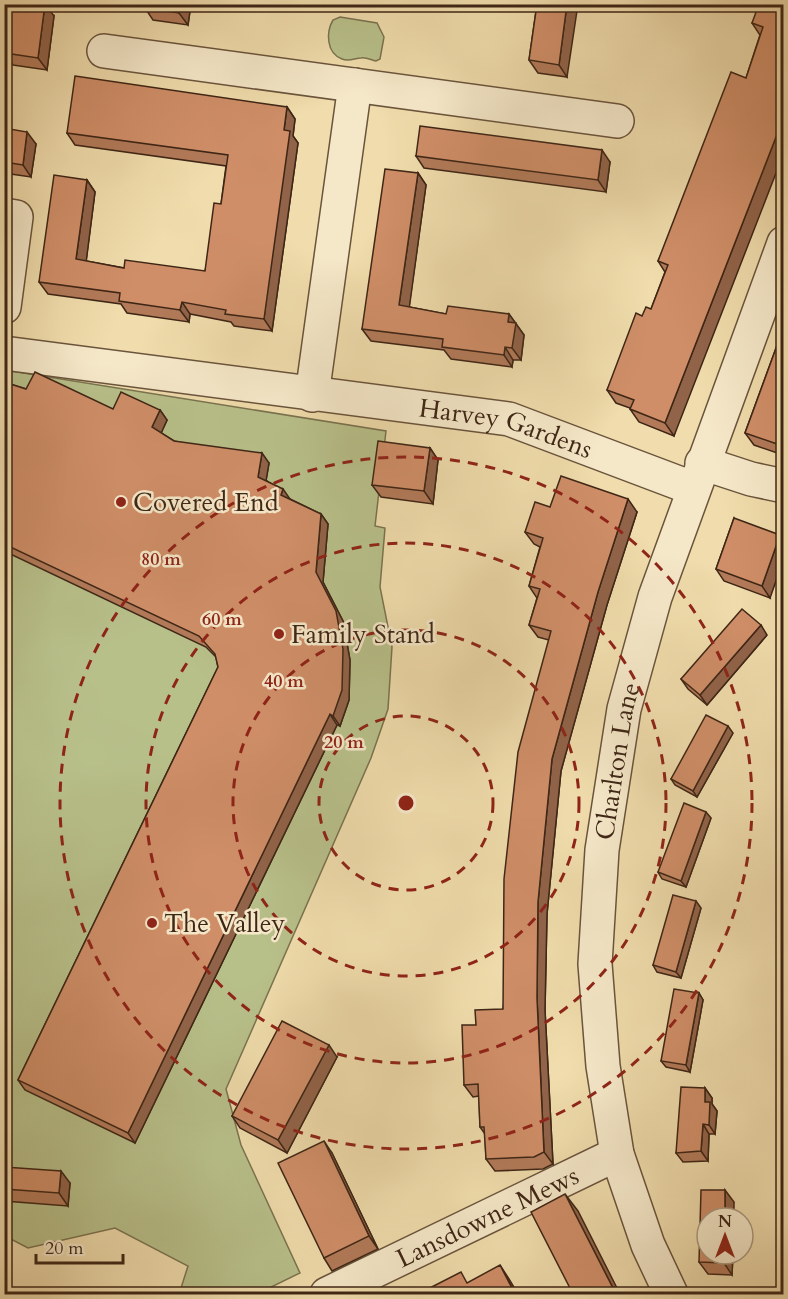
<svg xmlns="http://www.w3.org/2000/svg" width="788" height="1299" font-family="Cardo,serif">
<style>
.green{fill:#b8c08a;stroke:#7b7350;stroke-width:1.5}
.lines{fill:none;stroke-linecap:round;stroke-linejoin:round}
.street-casing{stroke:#6a543c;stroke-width:36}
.street{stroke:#f5e8c9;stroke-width:33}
.wall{fill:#b27a59;stroke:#3e2616;stroke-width:1.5}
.shaded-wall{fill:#916349;stroke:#3e2616;stroke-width:1.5}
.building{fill:#cf8e68;stroke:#3e2616;stroke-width:1.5}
.ring{fill:none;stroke:#8f2418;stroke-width:3;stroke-dasharray:10 8}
.poi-dot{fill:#8f2418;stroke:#f5e8c9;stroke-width:2}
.labels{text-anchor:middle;stroke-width:5;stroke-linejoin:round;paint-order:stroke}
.street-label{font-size:26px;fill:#3e2616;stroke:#f5e8c9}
.poi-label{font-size:26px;fill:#3e2616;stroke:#f5e8c9;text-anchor:start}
.centre{fill:#8f2418;stroke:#f5e8c9;stroke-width:3}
.ring-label{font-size:18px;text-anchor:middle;font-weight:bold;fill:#8f2418;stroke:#f5e8c9;stroke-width:5;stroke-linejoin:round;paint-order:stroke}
</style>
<rect width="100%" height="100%" fill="#f0dcac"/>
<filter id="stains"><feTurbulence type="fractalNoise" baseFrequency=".00333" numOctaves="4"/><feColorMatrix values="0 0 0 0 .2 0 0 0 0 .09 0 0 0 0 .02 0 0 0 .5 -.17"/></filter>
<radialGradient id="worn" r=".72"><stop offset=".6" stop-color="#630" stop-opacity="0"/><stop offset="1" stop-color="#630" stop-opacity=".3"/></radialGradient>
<!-- green -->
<g class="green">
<path d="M340 17 377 23 384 37 380 59 376 61C371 60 366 57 361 58 355 58 349 62 342 59 326 53 326 32 333 20Z"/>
<path d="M5 370 386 431 375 526 385 528 380 587 392 647 388 709 371 758 226 1089 241 1145 300 1273 257 1294H197L181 1288 188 1266 115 1228 28 1248 5 1236Z"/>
</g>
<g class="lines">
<!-- street casing -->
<g class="street-casing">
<g id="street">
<path d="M104 51 617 121"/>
<path d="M4 215 16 217 4 307"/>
<path id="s1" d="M4 353 509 419 692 488"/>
<path d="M312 395 355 85"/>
<path d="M702 463 751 479 784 486"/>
<path id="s2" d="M327 1294 617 1154"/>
<path id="s3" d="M671 1294 648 1245 617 1154 603 1066 595 964 602 850 624 709 655 597 784 243"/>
</g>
</g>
<!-- street -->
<use href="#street" class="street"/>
</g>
<!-- wall -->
<g class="wall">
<path d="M145 4H191L188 25 153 20 145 8Z"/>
<path d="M537 4 567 77 538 73 529 60Z"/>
<path d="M783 4 674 436 639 422 630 409V408L616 403 607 390 642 316 651 309 665 272 658 261 746 78 760 35 752 23Z"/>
<path d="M54 16 47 70 13 65 5 53Z"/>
<path d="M287 107 295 119 293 136 298 143 272 331 234 326 231 322 190 314 189 322 127 313 121 304 48 294 39 282 87 180 95 192 86 261 124 268 205 271 221 204 226 166 75 145 67 133Z"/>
<path d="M4 128 36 144 31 177 4 173Z"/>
<path d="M416 156 610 162 606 192 424 168Z"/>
<path d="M418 173 426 185 409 307 446 314H509L524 335 521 360H513L512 367 451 359 444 350 371 341 362 329Z"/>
<path d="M783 329V455L754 445 745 433Z"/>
<path d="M4 382 26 389 113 409 160 410 167 420 161 433 174 441 269 463 266 480 290 499 321 514 328 524 323 582 343 621 350 660 349 700 340 726 337 725 135 1143 25 1090 18 1080 218 667 216 657 206 647 4 551Z"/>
<path d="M430 448 438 460 433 504 381 497 372 485Z"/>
<path d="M550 507 637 512 607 605 561 771 547 914 545 1010 553 1164 543 1169 495 1171 486 1159 485 1134 480 1127 479 1096 473 1097 464 1085 476 1025 503 1009 549 640 538 637 529 625 537 598 529 586 540 547 534 544 525 532Z"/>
<path d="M734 518 770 598 724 581 716 569Z"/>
<path d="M767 635 707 705 688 689 681 679Z"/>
<path d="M733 733 697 797 675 785 671 779Z"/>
<path d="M711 818 686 887 662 879 658 872Z"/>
<path d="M701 908 681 978 657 972 653 965Z"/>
<path d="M699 993 703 1000 690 1072 666 1067 661 1061Z"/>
<path d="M337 1057 287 1153 240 1128 232 1116Z"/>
<path d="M705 1088 712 1098V1104L717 1111 715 1134H709L708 1161 683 1162 676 1153Z"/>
<path d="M332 1153 378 1249 332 1271 324 1258Z"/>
<path d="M4 1167 70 1183 68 1206 4 1201Z"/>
<path d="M734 1202 707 1254H733L732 1275 708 1274 699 1262Z"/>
</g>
<!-- shaded-wall -->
<g class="shaded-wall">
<path d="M45 4 54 16 47 70 38 58Z"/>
<path d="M180 4H191L188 25 179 13Z"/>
<path d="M567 4H578L567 77 559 65Z"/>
<path d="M287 107 295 119 293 136 298 143 272 331 264 319 284 130Z"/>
<path d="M783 119V155L674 436 665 423Z"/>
<path d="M27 132 36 144 31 177 23 165Z"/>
<path d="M602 150 610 162 606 192 598 180Z"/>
<path d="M418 173 426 185 408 317 399 305Z"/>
<path d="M87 180 95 192 85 271 76 259Z"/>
<path d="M182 302 190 314 189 322 180 310Z"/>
<path d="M509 314 524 335 521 360 512 348 508 322Z"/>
<path d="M505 347 513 360 512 367 504 355Z"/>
<path d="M160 410 167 420 159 438 152 427Z"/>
<path d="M783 437V450L780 445Z"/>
<path d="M430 448 438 460 433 504 424 491Z"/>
<path d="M262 453 269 463 265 487 258 477Z"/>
<path d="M283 489 290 499 288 505 281 495Z"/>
<path d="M628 499 637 512 607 605 561 771 547 914 545 1010 553 1164 544 1152 537 998 538 902 552 759 598 592Z"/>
<path d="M321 514 328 524 323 582 343 621 350 660 349 700 340 726 333 716 316 572Z"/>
<path d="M780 535 783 540V561L770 598 762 586Z"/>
<path d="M761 625 767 635 707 705 700 695Z"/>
<path d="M330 714 337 725 135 1143 128 1133Z"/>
<path d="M728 726 733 733 697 797 693 791Z"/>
<path d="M706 812 711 818 686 887 681 881Z"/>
<path d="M696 901 701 908 681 978 676 972Z"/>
<path d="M699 993 703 1000 690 1072 686 1065Z"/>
<path d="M329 1045 337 1057 287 1153 278 1140Z"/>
<path d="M705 1088 712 1098V1104L717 1111 715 1134 709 1125 705 1102Z"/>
<path d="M703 1124 709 1134 708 1161 701 1151Z"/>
<path d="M324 1141 332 1153 378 1249 369 1236Z"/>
<path d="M61 1171 70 1183 68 1206 59 1193Z"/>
<path d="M725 1190 734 1202V1218H725Z"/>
<path d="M565 1194 578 1211 620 1294H616Z"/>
<path d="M724 1254H733L732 1275 724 1263Z"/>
<path d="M500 1265 509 1279 518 1294H515Z"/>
</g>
<!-- building -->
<g class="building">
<path d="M11 4H45L38 58 5 53Z"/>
<path d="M145 4H180L179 13 145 8Z"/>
<path d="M537 4H567L559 65 529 60Z"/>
<path d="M759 4H783V119L665 423 630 409 634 400 607 390 636 313 642 316 646 307 651 309 668 265 658 261 731 72 746 78 763 27 752 23Z"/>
<path d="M75 76 287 107 284 130 290 131 264 319 225 314 226 310 182 302 180 310 119 301 120 293 39 282 54 175 87 180 76 259 124 268 125 260 205 271 214 203 221 204 228 155 67 133Z"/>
<path d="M420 126 602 150 598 180 416 156Z"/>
<path d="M4 128 27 132 23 165 4 162Z"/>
<path d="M385 169 418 173 399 305 446 314 448 306 509 314 508 322 516 323 512 348 505 347 504 355 442 347 443 339 362 329Z"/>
<path d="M783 329V438L780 445 745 433Z"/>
<path d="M35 372 113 409 121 392 160 410 152 427 174 441 262 453 258 477 283 489 281 495 321 514 316 572 336 611 343 649 342 690 333 716 330 714 128 1133 18 1080 218 667 215 654 199 636 4 544V382L26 389Z"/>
<path d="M378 441 430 448 424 491 372 485Z"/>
<path d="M561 476 628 499 598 592 552 759 538 902 537 998 544 1152 534 1157 486 1159 484 1127H480L478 1084 464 1085 462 1025H476L475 1010 503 1009 504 879 518 752 551 631 529 625 540 589 529 586 543 538 525 532 535 502 550 507Z"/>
<path d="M734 518 780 535 762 586 716 569Z"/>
<path d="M742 609 761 625 700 695 681 679Z"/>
<path d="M706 715 728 726 693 791 671 779Z"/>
<path d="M684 803 706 812 681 881 658 872Z"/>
<path d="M673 895 696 901 676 972 653 965Z"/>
<path d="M674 989 699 993 686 1065 661 1061Z"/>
<path d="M282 1021 329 1045 278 1140 232 1116Z"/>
<path d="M681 1087 705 1088V1102H710L709 1125 703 1124 701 1151 676 1153Z"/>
<path d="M324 1141 369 1236 324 1258 278 1163Z"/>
<path d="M4 1167 61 1171 59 1193 4 1189Z"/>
<path d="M701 1190H725V1218H707V1254H724V1263L699 1262Z"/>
<path d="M565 1194 616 1294H573L531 1212Z"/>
<path d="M500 1265 515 1294H418L461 1272 467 1283Z"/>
</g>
<!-- distance rings -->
<g class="ring">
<circle cx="406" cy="803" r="87"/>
<circle cx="406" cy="803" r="173"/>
<circle cx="406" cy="803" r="260"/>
<circle cx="406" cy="803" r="346"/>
</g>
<!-- markers -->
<g class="poi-dot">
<circle cx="121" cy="502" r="6"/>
<circle cx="279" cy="634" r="6"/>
<circle cx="152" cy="923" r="6"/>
</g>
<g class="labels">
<!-- street labels -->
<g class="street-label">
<text dy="9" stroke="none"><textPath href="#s1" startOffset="508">Harvey Gardens</textPath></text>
<text dy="9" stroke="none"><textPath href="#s3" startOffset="546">Charlton Lane</textPath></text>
<text dy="9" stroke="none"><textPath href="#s2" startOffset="178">Lansdowne Mews</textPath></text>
</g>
<!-- poi labels -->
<g class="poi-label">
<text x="133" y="511">Covered End</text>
<text x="291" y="643">Family Stand</text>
<text x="164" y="932">The Valley</text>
</g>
</g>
<circle cx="406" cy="803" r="9" class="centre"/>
<g class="ring-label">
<text x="161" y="565">80 m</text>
<text x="222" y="625">60 m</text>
<text x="284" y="687">40 m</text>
<text x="344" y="748">20 m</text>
</g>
<!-- margin -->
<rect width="788" height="1299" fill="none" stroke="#f0dcac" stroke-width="24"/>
<rect x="6" y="6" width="776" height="1287" fill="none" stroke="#3e2616" stroke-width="3"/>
<rect x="12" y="12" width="764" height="1275" fill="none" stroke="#3e2616" stroke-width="1.5"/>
<!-- north arrow -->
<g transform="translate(725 1236)"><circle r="28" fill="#f5e8c9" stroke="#ac9a81" stroke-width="1.5"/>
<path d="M0-4.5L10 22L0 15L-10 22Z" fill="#8f2418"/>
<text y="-9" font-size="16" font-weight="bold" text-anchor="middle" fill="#3e2616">N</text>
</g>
<!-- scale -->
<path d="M36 1254v9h87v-9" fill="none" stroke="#3e2616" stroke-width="3"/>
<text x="45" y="1254" font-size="18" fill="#3e2616" stroke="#f5e8c9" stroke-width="4.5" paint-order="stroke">20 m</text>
<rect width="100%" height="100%" filter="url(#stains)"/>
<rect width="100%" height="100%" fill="url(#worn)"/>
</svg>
